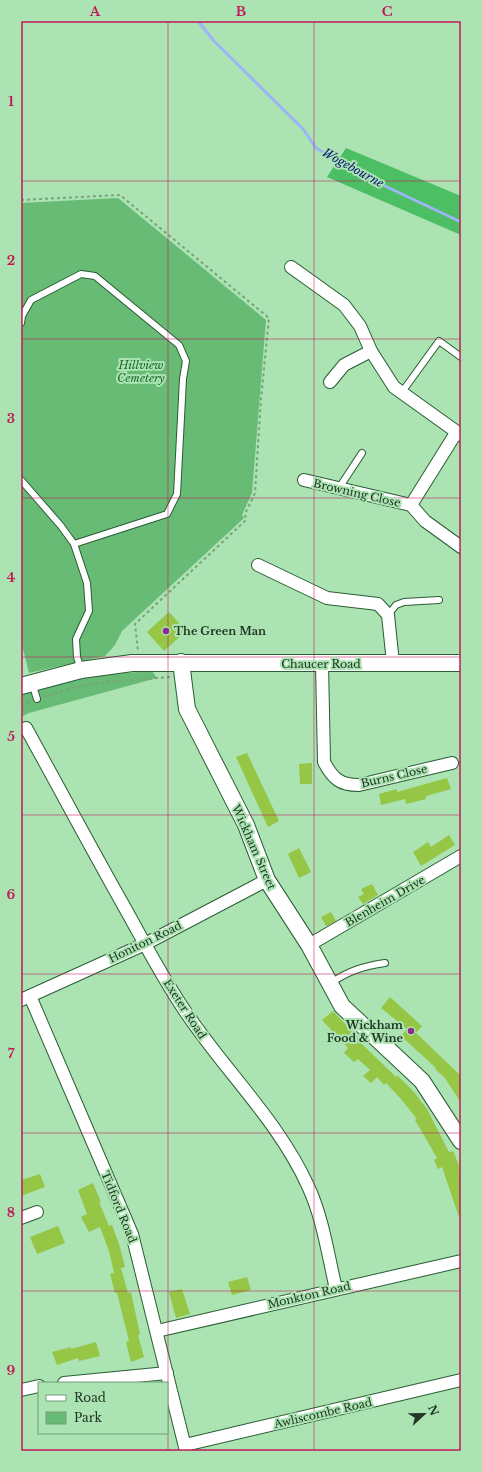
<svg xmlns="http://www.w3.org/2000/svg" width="482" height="1472" font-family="'Libre Baskerville',serif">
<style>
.green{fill:#67bb75}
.forest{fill:#4cbe64}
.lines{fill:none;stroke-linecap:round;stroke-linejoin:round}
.stream{stroke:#9bb5f7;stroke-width:3}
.building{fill:#95c646}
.lane-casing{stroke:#295d33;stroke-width:8}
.street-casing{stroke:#295d33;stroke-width:14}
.secondary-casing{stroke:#295d33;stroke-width:18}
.path{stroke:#78a37d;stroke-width:2;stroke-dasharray:3 3;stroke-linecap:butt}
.lane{stroke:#fff;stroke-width:6}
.street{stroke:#fff;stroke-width:12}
.secondary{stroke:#fff;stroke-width:16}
.grid{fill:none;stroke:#c2185b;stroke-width:1;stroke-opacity:0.55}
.poi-dot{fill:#8f2a90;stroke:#abe3b2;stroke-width:1.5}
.labels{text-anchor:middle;stroke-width:4;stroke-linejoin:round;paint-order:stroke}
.park-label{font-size:11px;font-style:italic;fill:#1a682e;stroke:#abe3b2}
.street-label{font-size:11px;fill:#213724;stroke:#abe3b2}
.poi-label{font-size:11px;font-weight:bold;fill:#213724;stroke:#abe3b2;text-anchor:start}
.water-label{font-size:12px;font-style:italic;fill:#0d1675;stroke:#abe3b2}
.neatline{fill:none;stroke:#c2185b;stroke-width:1.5}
.grid-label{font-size:13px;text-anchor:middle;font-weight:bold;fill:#c2185b}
</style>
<rect width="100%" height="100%" fill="#abe3b2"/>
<!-- green -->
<g class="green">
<path d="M118 198 266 320 252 493 242 515 244 518 122 631 115 645 105 656 29 673 21 641V203Z"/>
<path d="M152 671 157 678 29 713 21 717V694L87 676Z"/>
</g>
<!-- forest -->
<path class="forest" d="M346 148 461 196V235L327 177Z"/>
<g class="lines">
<!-- stream -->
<path class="stream" d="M198 21 214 41 303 129 316 148 368 178 461 222"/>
</g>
<!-- building -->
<g class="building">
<path d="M169 612 186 631 164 651 147 632Z"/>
<path d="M247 753 279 821 268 827 236 757Z"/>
<path d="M312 763V784H300L299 764Z"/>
<path d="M447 778 451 789 426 796V799L406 804 405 799 381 805 379 794 397 789V792Z"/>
<path d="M449 835 455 845 421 866 413 852 428 842 431 847Z"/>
<path d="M299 848 311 872 299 878 288 854Z"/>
<path d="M372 884 378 895 363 904 358 897 364 894 361 889Z"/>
<path d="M331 912 336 921 326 926 321 917Z"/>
<path d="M390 997 422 1026 416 1033 460 1075 461 1103 445 1078 435 1069 436 1068 401 1036 407 1029 381 1008Z"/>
<path d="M333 1011 363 1043 362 1044 396 1077 398 1076 414 1092 427 1109 449 1152 453 1151 461 1170 459 1171 461 1176V1216L459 1217 442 1167 438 1169 434 1160 437 1158 415 1120 417 1119 401 1099 386 1083 384 1085 377 1077 371 1083 363 1076 370 1070 358 1059 354 1062 344 1053 348 1048 322 1020Z"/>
<path d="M40 1174 45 1187 21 1196V1180Z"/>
<path d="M93 1183 101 1202H99L109 1226 112 1225 119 1244 125 1267 121 1268 128 1293 131 1292 135 1311 140 1334 138 1335 144 1357 131 1362 126 1342 129 1341 117 1293H115L110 1274 114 1273 109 1251 100 1227 89 1232 81 1217 87 1214 78 1190Z"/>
<path d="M58 1226 65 1243 37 1254 30 1237Z"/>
<path d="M247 1277 251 1290 232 1295 228 1282Z"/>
<path d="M182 1289 190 1314 176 1318 169 1292Z"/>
<path d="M96 1342 100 1356 79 1361 78 1358 57 1365 52 1352 71 1347V1349Z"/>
</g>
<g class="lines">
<!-- lane casing -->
<g class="lane-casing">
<g id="lane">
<path d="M21 323 22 316 31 300 81 274 95 276 179 345 186 361 183 379 177 494 167 514 74 544"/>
<path d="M402 392 439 341 461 357"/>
<path d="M21 480 61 526 74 544 87 583 89 611 76 639 77 657 81 670"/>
<path d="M339 488 362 453"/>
<path d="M388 615 396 605 404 602 439 600"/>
<path d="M32 683 37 699"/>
<path d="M331 983C348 971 364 966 385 963"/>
</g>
</g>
<!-- street casing -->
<g class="street-casing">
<g id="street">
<path d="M291 267 344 305 360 326 371 351 394 387 461 435"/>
<path d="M330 382 344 365 371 351"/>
<path d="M456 433 411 505 425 521 461 547"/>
<path d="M304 480 411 505"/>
<path d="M258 565 327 598 378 604 388 615 393 663"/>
<path d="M322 664 324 762C333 779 340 785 359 785L452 763"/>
<path d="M26 728C58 786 89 844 121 901 142 938 161 976 185 1011 224 1070 278 1120 308 1186 323 1218 328 1255 336 1289"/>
<path d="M309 945 461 856"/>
<path d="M30 996 132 1234 186 1451"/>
<path d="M21 1000 145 944 267 880"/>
<path d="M21 1218 37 1212"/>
<path d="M157 1331 461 1261"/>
<path d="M64 1383 167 1373"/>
<path d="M21 1390 39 1386"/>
<path d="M185 1445 461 1380"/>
</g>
</g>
<!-- secondary casing -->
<g class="secondary-casing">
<g id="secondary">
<path d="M181 662 187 709 246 825 267 880 309 945 342 1006 422 1081 461 1141"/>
<path d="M21 686 81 670 132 663H461"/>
</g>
</g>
<!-- path -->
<g class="path">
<path d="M21 200 120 195 269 318 261 399 255 493 245 514 246 520 135 624 138 651"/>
<path d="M43 697 75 687 107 682 171 677"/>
<path d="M21 705 30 702"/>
</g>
<!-- lane -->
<use href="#lane" class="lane"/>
<!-- street -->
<use href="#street" class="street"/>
<!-- secondary -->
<use href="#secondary" class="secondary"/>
</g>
<!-- grid -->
<path class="grid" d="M168 21V1451M314 21V1451M21 181H461M21 339H461M21 498H461M21 657H461M21 815H461M21 974H461M21 1133H461M21 1291H461"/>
<!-- markers -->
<g class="poi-dot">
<circle cx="166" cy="631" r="4"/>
<circle cx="411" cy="1031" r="4"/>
</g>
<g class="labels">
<!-- park labels -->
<g class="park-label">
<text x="141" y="369">Hillview<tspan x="141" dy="13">Cemetery</tspan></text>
</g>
<!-- street labels -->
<g class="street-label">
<text transform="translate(357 493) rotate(13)" y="4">Browning Close</text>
<text x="321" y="668">Chaucer Road</text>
<text transform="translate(394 776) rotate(-13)" y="4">Burns Close</text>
<text transform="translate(254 847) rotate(66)" y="4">Wickham Street</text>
<text transform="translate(385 901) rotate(-30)" y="4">Blenheim Drive</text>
<text transform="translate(145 942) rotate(-26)" y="4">Honiton Road</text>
<text transform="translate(185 1009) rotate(57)" y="4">Exeter Road</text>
<text transform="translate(119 1207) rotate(68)" y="4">Tidford Road</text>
<text transform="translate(309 1295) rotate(-13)" y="4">Monkton Road</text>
<text transform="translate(323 1413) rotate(-13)" y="4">Awliscombe Road</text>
</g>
<!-- poi labels -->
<g class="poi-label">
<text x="174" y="635">The Green Man</text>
<text x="403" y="1029" text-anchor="end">Wickham<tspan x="403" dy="13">Food &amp; Wine</tspan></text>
</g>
<!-- water labels -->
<g class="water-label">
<text transform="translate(353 168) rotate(29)" y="4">Wogebourne</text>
</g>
</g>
<!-- border -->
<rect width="482" height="1472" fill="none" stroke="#abe3b2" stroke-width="44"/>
<!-- legend -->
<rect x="38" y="1382" width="130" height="52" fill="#abe3b2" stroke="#749e79"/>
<rect x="46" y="1395" width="20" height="6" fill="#ffffff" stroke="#749e79"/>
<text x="74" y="1402" font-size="12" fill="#213724">Road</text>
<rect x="46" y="1412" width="20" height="12" fill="#67bb75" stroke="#749e79"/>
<text x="74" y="1422" font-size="12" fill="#213724">Park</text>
<!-- north arrow -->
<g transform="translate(424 1414) rotate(68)" stroke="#abe3b2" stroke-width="3" paint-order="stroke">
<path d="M0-3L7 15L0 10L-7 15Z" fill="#213724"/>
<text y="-6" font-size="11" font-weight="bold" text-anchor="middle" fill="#213724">N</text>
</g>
<rect x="22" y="22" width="438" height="1428" class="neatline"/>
<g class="grid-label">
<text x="95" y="16">A</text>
<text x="241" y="16">B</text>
<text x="387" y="16">C</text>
<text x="11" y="106">1</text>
<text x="11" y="265">2</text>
<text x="11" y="423">3</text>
<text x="11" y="582">4</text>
<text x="11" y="741">5</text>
<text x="11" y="899">6</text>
<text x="11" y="1058">7</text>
<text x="11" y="1217">8</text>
<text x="11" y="1375">9</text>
</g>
</svg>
